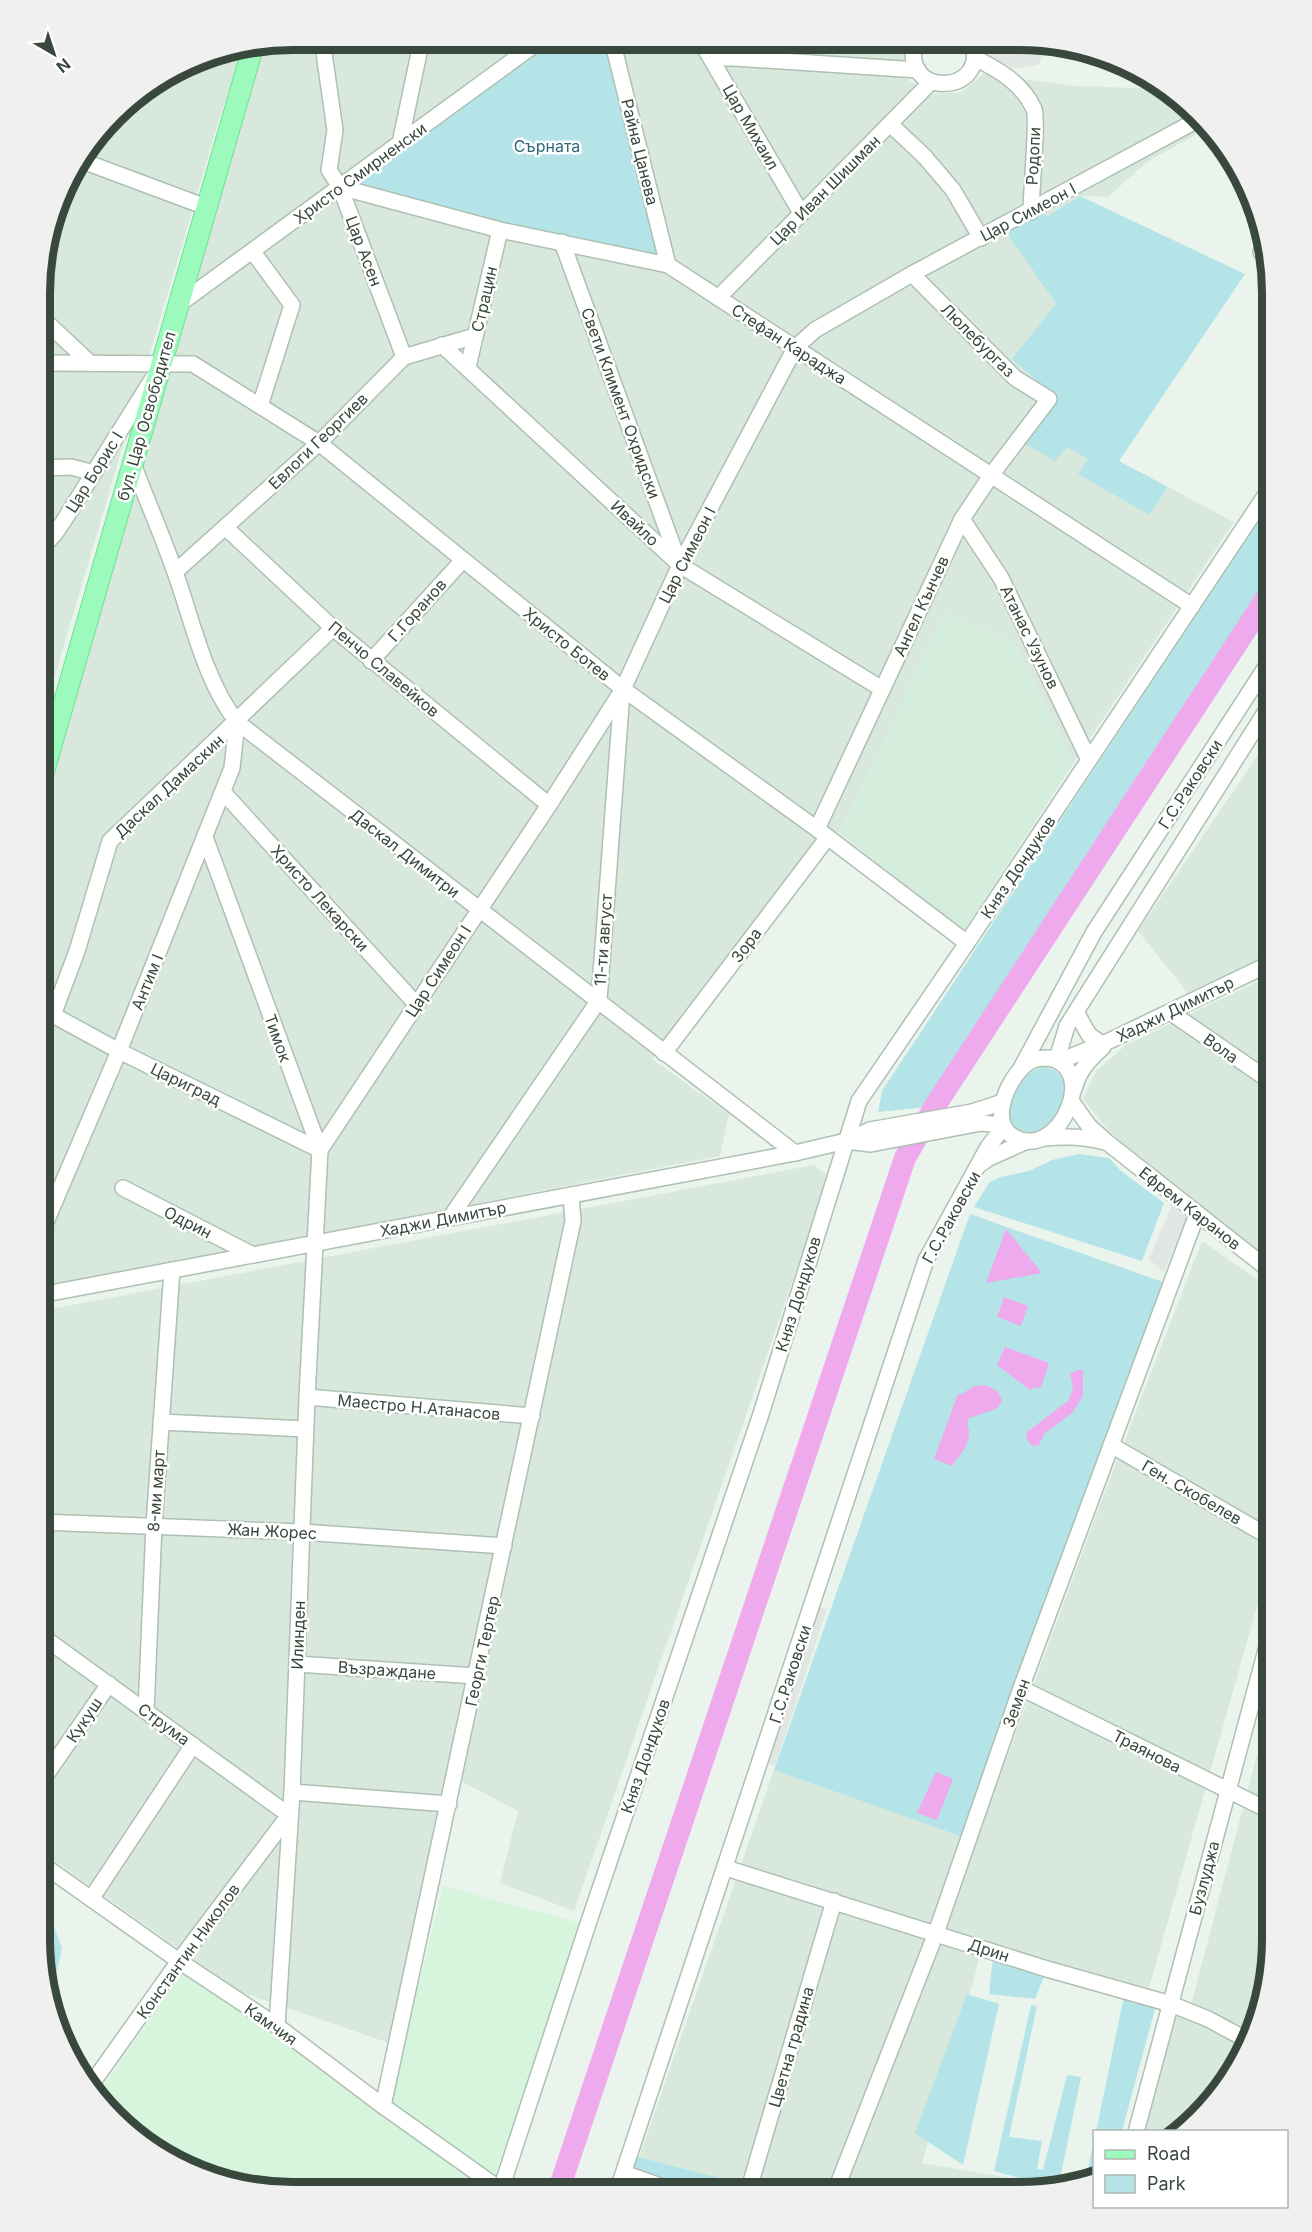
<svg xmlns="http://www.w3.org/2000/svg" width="1312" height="2232" font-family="Inter,sans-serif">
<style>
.residential{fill:#d8e8dd}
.commercial{fill:#d6f5dc}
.education{fill:#d5eddd}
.green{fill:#b4e4e7}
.parking{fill:#e1e6e2}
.water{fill:#efa9ed}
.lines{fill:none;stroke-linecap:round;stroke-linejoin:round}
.river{stroke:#efa9ed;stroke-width:22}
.minor-casing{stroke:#adc0b2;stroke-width:18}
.major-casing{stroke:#6ce191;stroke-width:22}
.minor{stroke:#fff;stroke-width:15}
.major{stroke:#9cfbbc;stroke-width:20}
.labels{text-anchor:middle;stroke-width:5;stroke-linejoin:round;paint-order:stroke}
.street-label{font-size:16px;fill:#38483c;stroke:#fff}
.park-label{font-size:16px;fill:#2c6779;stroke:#fff}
.rim{fill:none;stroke:#38483c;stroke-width:8}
</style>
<rect width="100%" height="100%" fill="#eaf4ed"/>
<!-- residential -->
<g class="residential">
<path d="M292 39 908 41 905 78 931 94 962 92 983 74 1077 86 1169 89 1210 127 1148 161 1108 197 1080 196 1048 216 1004 229 1056 304 1055 461 1067 446 1089 459 1078 474 1149 515 1168 487 1234 522 1073 764 1013 641 945 614 839 833 827 827 652 1059 729 1114 720 1156 40 1288V806L262 45Z"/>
<path d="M243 49 218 123 41 723V259L65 180 125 102 196 58Z"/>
<path d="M1273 733V952L1188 993 1138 931Z"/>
<path d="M1273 974V1268L1144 1166 1104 1125 1083 1099 1096 1071 1126 1045Z"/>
<path d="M814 1165 829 1176 574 1911 500 1883 518 1811 449 1775 389 2043 240 1992 39 1850 40 1311Z"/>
<path d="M1202 1241 1273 1290V1550L1149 1988 984 1942 922 2163 1010 2178 1005 2193 627 2192 774 1770 976 1841 1098 1510Z"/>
<path d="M1273 1694 1272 1957 1259 2022 1252 2036 1191 2005Z"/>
<path d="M1175 2015 1210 2025 1248 2044 1221 2094 1183 2131 1143 2132Z"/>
</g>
<!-- commercial -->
<path class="commercial" d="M443 1886 580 1923 490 2192 259 2191 196 2174 138 2141 95 2098 187 1966 388 2110Z"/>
<!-- education -->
<path class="education" d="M945 613 1013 641 1073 764 964 931 839 833Z"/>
<!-- green -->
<g class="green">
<path d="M541 40H610L668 265 340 187Z"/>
<path d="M1080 196 1245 274 1119 461 1168 487 1149 515 1078 474 1088 459 1067 447 1055 461 1024 443 1056 397 1012 359 1056 304 1004 229 1037 213 1048 216Z"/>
<path d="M1273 498V588L935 1106 878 1112 882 1091Z"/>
<path d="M1043 1067C1085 1070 1056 1133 1029 1133 1022 1133 1017 1129 1011 1125 1006 1105 1021 1071 1043 1067Z"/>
<path d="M1079 1154 1109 1158 1121 1171 1164 1203 1142 1261 974 1207 989 1183 1000 1177 1029 1171 1052 1160Z"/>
<path d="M970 1214 1163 1282 963 1837 774 1770Z"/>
<path d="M39 1897 50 1916 62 1948 51 2000 39 1940Z"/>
<path d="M993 1958 1047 1969 1035 1999 989 1994Z"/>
<path d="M967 1994 999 2004 963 2165 915 2133Z"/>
<path d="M1124 1996 1156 2005 1122 2131 1096 2132Z"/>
<path d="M1031 2005 1037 2006 1009 2137 1042 2141 1037 2169 1043 2170 1067 2075 1081 2077 1061 2174 1086 2179 1094 2138V2178L1053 2187 994 2171Z"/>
<path d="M634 2156 747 2185 745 2192H695L629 2171Z"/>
</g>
<!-- parking -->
<g class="parking">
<path d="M979 41H1052L1038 65 1014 69 983 51Z"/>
<path d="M1172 1205 1186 1218 1164 1272 1149 1259Z"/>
<path d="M817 1607 827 1609 775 1766 766 1763Z"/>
</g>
<!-- water -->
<g class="water">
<path d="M1006 1229 1042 1273 986 1283Z"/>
<path d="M1004 1297 1028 1306 1021 1326 997 1317Z"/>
<path d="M1005 1347 1049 1363 1041 1388 1035 1387 1030 1390 997 1365Z"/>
<path d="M1083 1369V1396L1073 1412 1044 1434 1039 1445 1032 1446 1026 1438 1027 1432 1068 1401 1073 1389 1070 1373Z"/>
<path d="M984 1385C993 1388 1000 1391 1002 1401L996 1409 969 1418 967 1423C974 1441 962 1452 952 1466L934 1459 958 1394 961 1395 974 1386Z"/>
<path d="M936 1772 953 1779 937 1820 917 1813Z"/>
</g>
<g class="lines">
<!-- river -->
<path class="river" d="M558 2192 905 1158 935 1106 1273 588"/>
<!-- minor casing -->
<g class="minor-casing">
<g id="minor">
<path d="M322 39 335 130 329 170 340 187 404 357"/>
<path d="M610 40 615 52 668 265"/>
<path d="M700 40 801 213"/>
<path d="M916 41C897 98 991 97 972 41"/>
<path d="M712 58H735L918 70"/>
<path d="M735 58 748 40"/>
<path d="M975 58C999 70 1022 83 1034 109 1038 118 1031 195 1031 212"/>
<path d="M890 124 925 157 953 190 981 238"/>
<path d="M400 143 422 39"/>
<path d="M80 160 206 207"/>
<path d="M340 187 500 230 668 265 1192 606"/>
<path d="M562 242 678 560"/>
<path d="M253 252 292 305 260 406"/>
<path d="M1261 252 1266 257"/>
<path d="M718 298 931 82"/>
<path d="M178 305 541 40"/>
<path d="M41 317 90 363"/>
<path d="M442 345 680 565 882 689"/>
<path d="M41 363 193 364 319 443 623 689 817 829 967 943"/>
<path d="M468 367 500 230"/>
<path d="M133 464C147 501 163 537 176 575 193 623 205 681 237 722L795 1153"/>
<path d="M41 468 71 467 94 473"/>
<path d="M962 519 1001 578 1089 760"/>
<path d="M225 527 333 628 549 805"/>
<path d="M41 548 54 535 63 522 153 378"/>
<path d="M175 572 319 443 404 357 475 336"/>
<path d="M333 628 110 841 77 951 53 1015 119 1051 320 1150 549 805 623 689 680 565 795 348 815 330 912 274 1201 118"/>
<path d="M371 661 463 560"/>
<path d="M223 792 416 1004"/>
<path d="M817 829 962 519 992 474 1049 399 1015 378 912 274"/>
<path d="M205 837 320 1150 307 1397 292 1792 277 2026"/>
<path d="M1076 1012 1089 1035 1102 1044"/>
<path d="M1170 1012 1273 1083"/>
<path d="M664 1053 828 837"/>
<path d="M1049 1058C1100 1067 1059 1162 1014 1137 986 1122 1011 1071 1031 1061 1037 1058 1043 1058 1049 1058Z"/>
<path d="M1057 1059 1067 1026 1273 700"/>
<path d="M1060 1061 1109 1041 1273 962"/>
<path d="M1020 1070 1094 932 1273 656"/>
<path d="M1074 1089C1079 1070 1089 1060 1103 1047"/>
<path d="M1071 1101 1089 1126 1108 1143 1273 1273"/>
<path d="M1045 1138C1066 1136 1084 1136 1105 1142"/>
<path d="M846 1141 871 1144 981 1123 1002 1125"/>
<path d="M979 1165 989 1158 1027 1141"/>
<path d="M123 1188 253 1255"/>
<path d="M450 1218 599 1000 622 692"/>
<path d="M40 1236 119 1051 232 768 237 722"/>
<path d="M40 1295 795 1153 846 1141 870 1130 972 1112 1003 1102"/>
<path d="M307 1397 532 1416"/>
<path d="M161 1422 306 1429"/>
<path d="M1111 1445 1273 1539"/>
<path d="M40 1522 302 1532 504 1546"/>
<path d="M39 1634 289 1815 179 1961 88 2089"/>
<path d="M297 1664 476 1676"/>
<path d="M1021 1688 1272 1812"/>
<path d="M146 1711 154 1525 172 1270"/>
<path d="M39 1785 109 1684"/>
<path d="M292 1792 449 1804"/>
<path d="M39 1862 179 1961 277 2026 383 2106 501 2190"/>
<path d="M726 1868 1047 1969 1171 2004 1208 2019 1249 2041"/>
<path d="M91 1899 193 1745"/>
<path d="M383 2106 573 1221 571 1195"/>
<path d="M1136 2132 1273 1624"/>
<path d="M624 2173 677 2192"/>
<path d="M500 2192 588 1924 761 1414 859 1101 967 943 1273 484"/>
<path d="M617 2192 926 1260 988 1147 1003 1128"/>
<path d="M748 2192 834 1901"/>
<path d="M835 2192 936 1933 1021 1688 1197 1214"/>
</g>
</g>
<!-- major casing -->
<g class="major-casing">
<path id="major" d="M40 785 253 47"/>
</g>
<!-- minor -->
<use href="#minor" class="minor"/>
<!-- major -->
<use href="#major" class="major"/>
</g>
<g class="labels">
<!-- street labels -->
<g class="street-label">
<text transform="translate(751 127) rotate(60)" y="6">Цар Михаил</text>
<text transform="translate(640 152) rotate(76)" y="6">Райна Цанева</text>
<text transform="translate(1033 156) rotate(-87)" y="6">Родопи</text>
<text transform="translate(360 173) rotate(-36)" y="6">Христо Смирненски</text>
<text transform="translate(825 190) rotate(-45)" y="6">Цар Иван Шишман</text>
<text transform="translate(1028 212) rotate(-28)" y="6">Цар Симеон I</text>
<text transform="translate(364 251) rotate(69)" y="6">Цар Асен</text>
<text transform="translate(484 299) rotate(-77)" y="6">Страцин</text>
<text transform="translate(978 340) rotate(45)" y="6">Люлебургаз</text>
<text transform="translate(789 344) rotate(33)" y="6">Стефан Караджа</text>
<text transform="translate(621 403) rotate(70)" y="6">Свети Климент Охридски</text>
<text transform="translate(146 416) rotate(-74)" y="6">бул. Цар Освободител</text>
<text transform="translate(318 441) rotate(-44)" y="6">Евлоги Георгиев</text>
<text transform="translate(94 472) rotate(-58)" y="6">Цар Борис I</text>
<text transform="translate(635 523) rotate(43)" y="6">Ивайло</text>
<text transform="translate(687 555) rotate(-63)" y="6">Цар Симеон I</text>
<text transform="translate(921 606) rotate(-65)" y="6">Ангел Кънчев</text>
<text transform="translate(417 610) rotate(-48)" y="6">Г.Горанов</text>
<text transform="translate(1030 637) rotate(64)" y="6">Атанас Узунов</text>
<text transform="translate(567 644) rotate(39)" y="6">Христо Ботев</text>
<text transform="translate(384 669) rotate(40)" y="6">Пенчо Славейков</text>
<text transform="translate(1190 784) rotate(-57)" y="6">Г.С.Раковски</text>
<text transform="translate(169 786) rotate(-43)" y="6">Даскал Дамаскин</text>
<text transform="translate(405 853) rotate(38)" y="6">Даскал Димитри</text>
<text transform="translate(1018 867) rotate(-56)" y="6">Княз Дондуков</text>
<text transform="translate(320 898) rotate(48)" y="6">Христо Лекарски</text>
<text transform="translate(603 940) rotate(-86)" y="6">11-ти август</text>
<text transform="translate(746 945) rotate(-53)" y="6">Зора</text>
<text transform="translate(438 971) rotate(-57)" y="6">Цар Симеон I</text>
<text transform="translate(147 982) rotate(-68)" y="6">Антим I</text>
<text transform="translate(1175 1009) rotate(-26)" y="6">Хаджи Димитър</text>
<text transform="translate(278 1038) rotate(70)" y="6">Тимок</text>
<text transform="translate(1221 1048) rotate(35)" y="6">Вола</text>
<text transform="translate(186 1084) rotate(26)" y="6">Цариград</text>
<text transform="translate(1190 1208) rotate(38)" y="6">Ефрем Каранов</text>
<text transform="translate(951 1217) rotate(-61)" y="6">Г.С.Раковски</text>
<text transform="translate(443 1219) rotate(-11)" y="6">Хаджи Димитър</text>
<text transform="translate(188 1222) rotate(27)" y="6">Одрин</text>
<text transform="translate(798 1294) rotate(-73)" y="6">Княз Дондуков</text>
<text transform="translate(419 1407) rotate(5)" y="6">Маестро Н.Атанасов</text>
<text transform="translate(156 1491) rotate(-86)" y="6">8-ми март</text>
<text transform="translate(1192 1492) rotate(30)" y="6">Ген. Скобелев</text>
<text transform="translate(272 1531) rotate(3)" y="6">Жан Жорес</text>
<text transform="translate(298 1635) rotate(-88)" y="6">Илинден</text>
<text transform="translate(482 1651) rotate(-78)" y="6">Георги Тертер</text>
<text transform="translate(387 1670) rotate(4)" y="6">Възраждане</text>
<text transform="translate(790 1674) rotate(-72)" y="6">Г.С.Раковски</text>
<text transform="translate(1016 1703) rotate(-70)" y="6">Земен</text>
<text transform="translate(84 1720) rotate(-56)" y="6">Кукуш</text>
<text transform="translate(164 1724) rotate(36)" y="6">Струма</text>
<text transform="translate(1147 1751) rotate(27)" y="6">Траянова</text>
<text transform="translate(645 1756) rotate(-71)" y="6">Княз Дондуков</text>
<text transform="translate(1204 1878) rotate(-75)" y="6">Бузлуджа</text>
<text transform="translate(989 1950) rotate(18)" y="6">Дрин</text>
<text transform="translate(188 1951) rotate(-54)" y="6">Константин Николов</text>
<text transform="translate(271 2024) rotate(35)" y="6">Камчия</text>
<text transform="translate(791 2047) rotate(-74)" y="6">Цветна градина</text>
</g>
<!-- park labels -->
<g class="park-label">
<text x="547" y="152">Сърната</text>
</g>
</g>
<!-- crop -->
<path d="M0 0H1312V2232H0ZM293 50H1019A243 243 0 0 1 1262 293V1939A243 243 0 0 1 1019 2182H293A243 243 0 0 1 50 1939V293A243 243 0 0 1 293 50Z" fill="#eff0ef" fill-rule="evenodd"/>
<path class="rim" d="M293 50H1019A243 243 0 0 1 1262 293V1939A243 243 0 0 1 1019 2182H293A243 243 0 0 1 50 1939V293A243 243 0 0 1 293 50Z"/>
<!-- legend -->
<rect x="1093" y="2130" width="195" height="78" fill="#ffffff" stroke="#afb6b1" stroke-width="1.5"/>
<rect x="1105" y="2150" width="30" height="9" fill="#9cfbbc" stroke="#afb6b1" stroke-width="1.5"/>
<text x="1147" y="2160" font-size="18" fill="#38483c">Road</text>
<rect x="1105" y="2175" width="30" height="18" fill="#b4e4e7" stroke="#afb6b1" stroke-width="1.5"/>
<text x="1147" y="2190" font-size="18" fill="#38483c">Park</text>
<!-- north arrow -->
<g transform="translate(54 54) rotate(141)" stroke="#ffffff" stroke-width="4.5" paint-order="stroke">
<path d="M0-4.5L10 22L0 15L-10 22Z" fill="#38483c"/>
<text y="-9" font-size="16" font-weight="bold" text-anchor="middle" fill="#38483c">N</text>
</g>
</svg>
